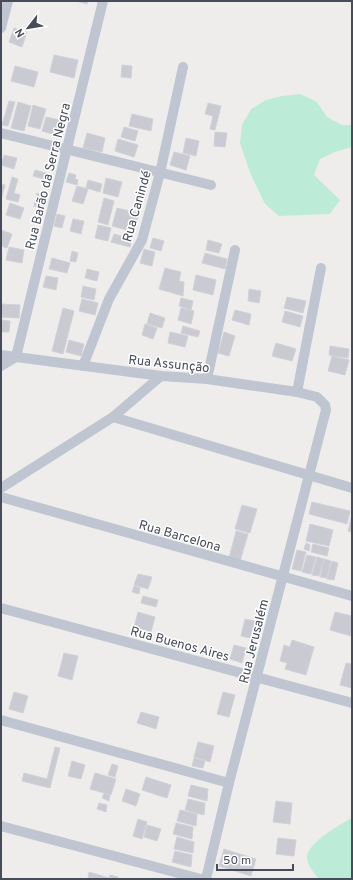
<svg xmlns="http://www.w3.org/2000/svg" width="353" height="880" font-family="Overpass,sans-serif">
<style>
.green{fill:#bcebd7}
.building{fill:#cacbd2;stroke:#d1d1d8}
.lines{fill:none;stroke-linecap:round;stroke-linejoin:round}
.street{stroke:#c0c6d1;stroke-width:10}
.labels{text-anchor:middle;stroke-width:3;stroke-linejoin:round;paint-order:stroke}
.street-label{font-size:13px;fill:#464c59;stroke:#fff}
</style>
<rect width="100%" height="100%" fill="#efedec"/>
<!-- green -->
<g class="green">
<path d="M300 94 317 102 327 117 342 125H352V147L335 152 320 159 314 175 340 200 330 214 279 216 265 204 251 175 240 143 242 125 251 109 266 100 282 96Z"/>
<path d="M352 818V879H319C314 873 307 865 307 857 308 843 340 824 352 818Z"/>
</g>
<!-- building -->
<g class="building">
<path d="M76 1H88L87 4Z"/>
<path d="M14 28 27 32 22 47 9 42Z"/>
<path d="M54 55 78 60 74 78 50 72Z"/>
<path d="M122 65 132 66 131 78 121 77Z"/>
<path d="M15 66 38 72 34 87 11 81Z"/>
<path d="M9 101 15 102 8 126 2 125Z"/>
<path d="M18 102 31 106 24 131 11 128Z"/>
<path d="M208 103 221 106 215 130 210 129 213 116 205 114Z"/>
<path d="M33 105 46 109 40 129 28 126Z"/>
<path d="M132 114 153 119 151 131 129 126Z"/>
<path d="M46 117 60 120 56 135 42 131Z"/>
<path d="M124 127 138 131 135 141 121 137Z"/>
<path d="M215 132 227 133 225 147 214 146Z"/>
<path d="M87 133 105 138 102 152 83 148Z"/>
<path d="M186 138 199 141 196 156 183 153Z"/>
<path d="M118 139 138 145 134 157 115 151Z"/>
<path d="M174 152 190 156 186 170 170 165Z"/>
<path d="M4 155 17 158 14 169 1 165Z"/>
<path d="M35 170 49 174 47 180 33 176Z"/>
<path d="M69 173 76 175 75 179 78 180 77 185 66 182Z"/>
<path d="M12 177 18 179 14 193 20 195 18 202 6 199Z"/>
<path d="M106 178 122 182 118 197 103 193Z"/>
<path d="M88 180 102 184 100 192 86 188Z"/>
<path d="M1 184 5 185 1 200Z"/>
<path d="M77 186 88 189 83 204 72 201Z"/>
<path d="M37 193 46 196 43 208 34 206Z"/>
<path d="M104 198 114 201 108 225 98 222Z"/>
<path d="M10 203 24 208 20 219 6 215Z"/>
<path d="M117 208 139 213 134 232 112 226Z"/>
<path d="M57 214 65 216 62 228 54 226Z"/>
<path d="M73 219 84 221 81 234 70 231Z"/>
<path d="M98 225 111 228 108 241 95 238Z"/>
<path d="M1 230 12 234 7 248 1 246Z"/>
<path d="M114 234 132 239 130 247 111 242Z"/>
<path d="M153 238 164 241 161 251 150 248Z"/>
<path d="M208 240 222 244 219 253 206 250Z"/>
<path d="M9 247 24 250 22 263 6 260Z"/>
<path d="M144 249 155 252 152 266 140 263Z"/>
<path d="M72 251 78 253 76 262 70 261Z"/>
<path d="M205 253 227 259 225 269 202 263Z"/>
<path d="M52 258 70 263 67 273 49 269Z"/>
<path d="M165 268 181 272 179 281 184 282 183 296 159 289Z"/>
<path d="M87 269 99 272 97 281 85 278Z"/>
<path d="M196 275 216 280 213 295 193 290Z"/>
<path d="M46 276 58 278 56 290 43 287Z"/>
<path d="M83 286 96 289 94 300 81 297Z"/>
<path d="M249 289 261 291 259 303 248 301Z"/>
<path d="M287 297 306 301 303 313 284 308Z"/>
<path d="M181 298 193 301 191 310 179 306Z"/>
<path d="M82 299 98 303 95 315 79 311Z"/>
<path d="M1 304 20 305 19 318 1 317Z"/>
<path d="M63 308 74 311 63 354 52 351Z"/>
<path d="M181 308 194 311 191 324 178 320Z"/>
<path d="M235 310 251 314 249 325 232 320Z"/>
<path d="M285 311 303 316 300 327 282 322Z"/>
<path d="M150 313 165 318 162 328 147 324Z"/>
<path d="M1 320 10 321 9 332H1Z"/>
<path d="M145 324 157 328 153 339 142 335Z"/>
<path d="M183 326 200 331 198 337 181 333Z"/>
<path d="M170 332 188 336 185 347 168 343Z"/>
<path d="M224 332 235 336 229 356 218 353Z"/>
<path d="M69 340 84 344 81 356 66 352Z"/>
<path d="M276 343 296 349 292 361 272 356Z"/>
<path d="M330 346 349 349 348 358 329 355Z"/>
<path d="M332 356 349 360 345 375 328 371Z"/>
<path d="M312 502 350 511 347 524 309 514Z"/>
<path d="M242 505 257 509 250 533 235 529Z"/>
<path d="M352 515V532L348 531Z"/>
<path d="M310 524 333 530 329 546 306 541Z"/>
<path d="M236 531 248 534 240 561 229 558Z"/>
<path d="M306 543 310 545 309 551 304 549Z"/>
<path d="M313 544 329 548 327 556 311 552Z"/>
<path d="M297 550 306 552 301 571 292 569Z"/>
<path d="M307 555 316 557 311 574 302 572Z"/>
<path d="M317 557 324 559 319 576 312 575Z"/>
<path d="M324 559 331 561 327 578 320 577Z"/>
<path d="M332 561 338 563 334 580 327 579Z"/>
<path d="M138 574 152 577 148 589 134 585Z"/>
<path d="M134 586 140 588 139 594 132 592Z"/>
<path d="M143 596 158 600 156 607 141 603Z"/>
<path d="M138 612 155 617 151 632 134 627Z"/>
<path d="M335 612 352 616 351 636 330 630Z"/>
<path d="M245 619 255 621 250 638 241 636Z"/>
<path d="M292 640 314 647 306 675 285 669 287 663 280 661 284 645 290 647Z"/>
<path d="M234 645 246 648 242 663 230 659Z"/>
<path d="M64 653 78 656 72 680 58 676Z"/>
<path d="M346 663 352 664V688L340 685Z"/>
<path d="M14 692 28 696 23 713 9 709Z"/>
<path d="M223 692 235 695 229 717 217 714Z"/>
<path d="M141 712 159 717 156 729 137 723Z"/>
<path d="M198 742 214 746 210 762 194 757Z"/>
<path d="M55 747 60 748 50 788 22 781 24 773 47 779Z"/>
<path d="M194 758 205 761 203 768 192 766Z"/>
<path d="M72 761 85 765 81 779 68 776Z"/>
<path d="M112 764 118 766 115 777 108 775Z"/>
<path d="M95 773 116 779 111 795 90 789Z"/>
<path d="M146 777 171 785 167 798 142 790Z"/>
<path d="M191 785 208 789 207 801 188 796Z"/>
<path d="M126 789 140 794 136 806 122 801Z"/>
<path d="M104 793 110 795 109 801 102 798Z"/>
<path d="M188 799 205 803 204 815 185 810Z"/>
<path d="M276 801 292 803 290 824 273 822Z"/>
<path d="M99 803 107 805 106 812 97 809Z"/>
<path d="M180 810 197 814 196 826 177 821Z"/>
<path d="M138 819 147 822 142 839 133 836Z"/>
<path d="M176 823 193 827 192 839 173 834Z"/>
<path d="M147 825 161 829 157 841 144 837Z"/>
<path d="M177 837 194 842 193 853 174 849Z"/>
<path d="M278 838 296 840 294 856 276 854Z"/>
<path d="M224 849 256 859 251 876 219 866Z"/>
<path d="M175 851 192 855 191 867 172 862Z"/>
<path d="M89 872 109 878 110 875 118 877V879H88Z"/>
</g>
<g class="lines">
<!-- street -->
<g class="street">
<path d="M1 28 8 1"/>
<path d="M1 133 211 185"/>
<path d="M1 355 161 376 207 379 297 392 317 397 325 405 326 410 229 783 206 879"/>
<path d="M1 366 16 357 103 1"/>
<path d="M83 366 109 299 142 240 160 173 183 67"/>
<path d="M207 379 235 250"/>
<path d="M297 392 321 268"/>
<path d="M113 417 352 488"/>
<path d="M1 488 113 417 161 376"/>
<path d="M1 497 352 596"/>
<path d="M1 608 352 703"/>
<path d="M1 720 229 783"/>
<path d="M1 826 201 879"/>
</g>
</g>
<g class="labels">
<!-- street labels -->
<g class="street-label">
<text transform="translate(47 176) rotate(-76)" y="5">Rua Barão da Serra Negra</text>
<text transform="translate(136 206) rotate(-74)" y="5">Rua Canindé</text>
<text transform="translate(169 363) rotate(6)" y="5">Rua Assunção</text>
<text transform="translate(180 535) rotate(16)" y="5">Rua Barcelona</text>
<text transform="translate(253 641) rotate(-76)" y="5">Rua Jerusalém</text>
<text transform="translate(180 643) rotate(15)" y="5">Rua Buenos Aires</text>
</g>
</g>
<!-- border -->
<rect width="353" height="880" fill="none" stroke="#464c59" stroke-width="4"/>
<!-- north arrow -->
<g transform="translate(28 28) rotate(239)" stroke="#ffffff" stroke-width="3" paint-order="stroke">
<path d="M0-3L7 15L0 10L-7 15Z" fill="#464c59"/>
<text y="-6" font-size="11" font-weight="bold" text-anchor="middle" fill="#464c59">N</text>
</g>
<!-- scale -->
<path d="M217 864v6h76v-6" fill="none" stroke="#464c59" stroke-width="2"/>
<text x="223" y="864" font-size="12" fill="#464c59" stroke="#ffffff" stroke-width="3" paint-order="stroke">50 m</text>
</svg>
